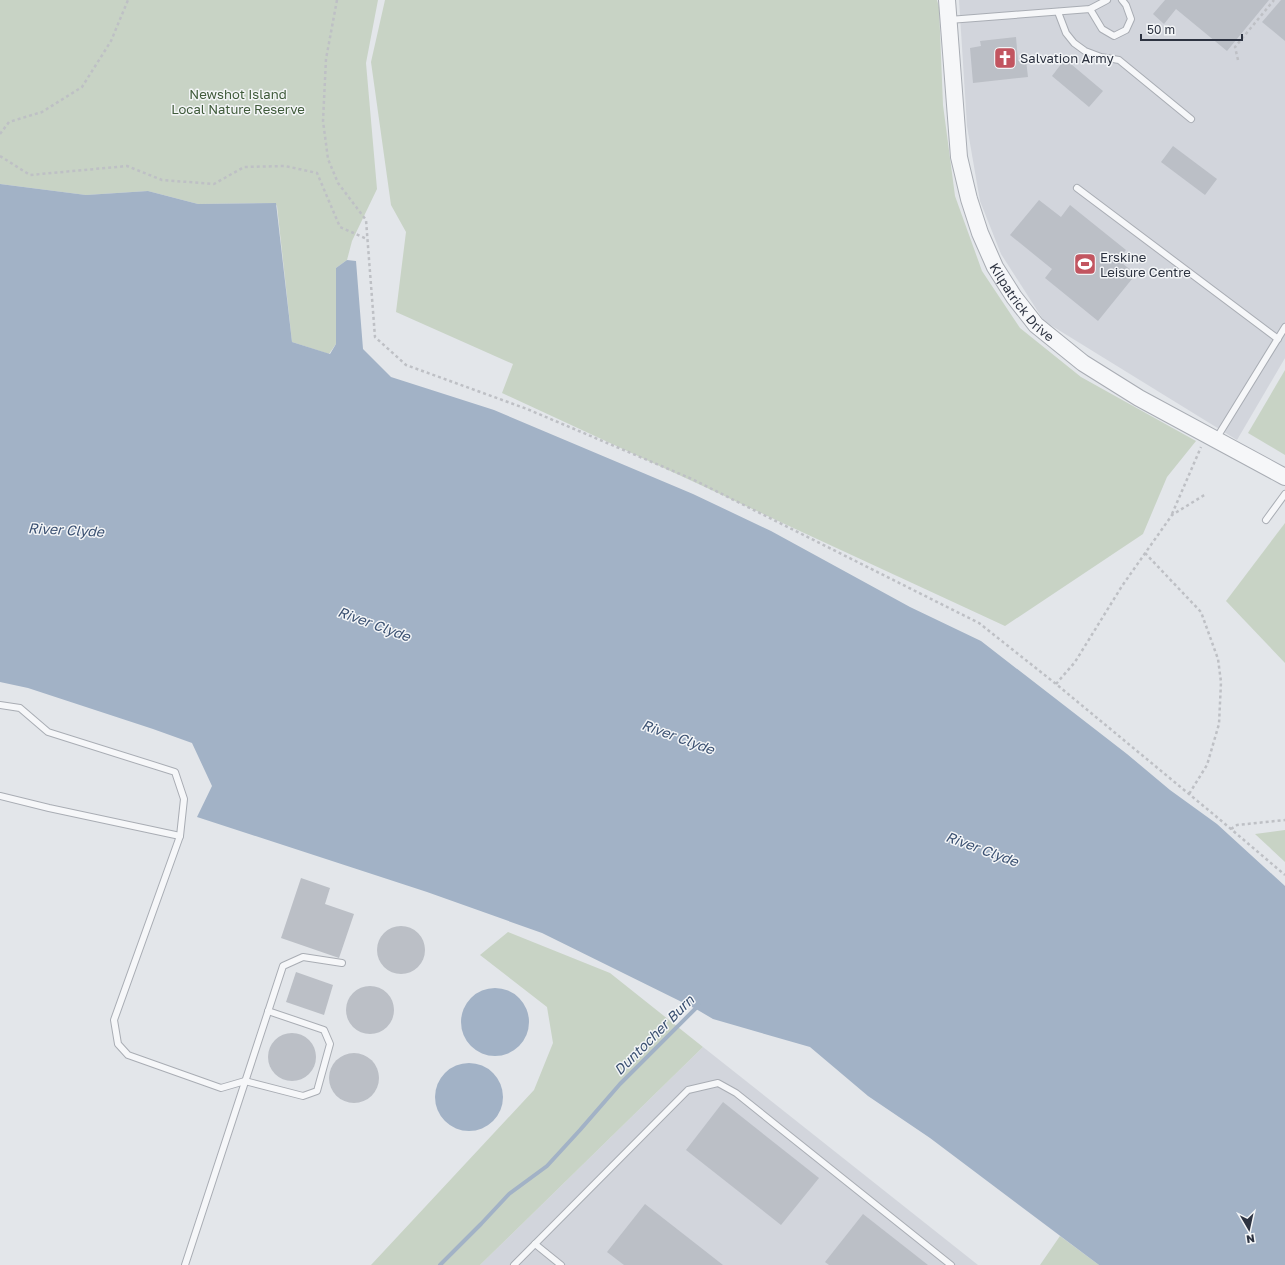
<svg xmlns="http://www.w3.org/2000/svg" width="1285" height="1265" font-family="'Golos Text',sans-serif">
<style>
.built{fill:#d2d5dc}
.green{fill:#c8d3c5}
.water{fill:#a2b2c6}
.lines{fill:none;stroke-linecap:round;stroke-linejoin:round}
.stream{stroke:#a2b2c6;stroke-width:4}
.building{fill:#bbbfc6}
.service-casing{stroke:#a9adb4;stroke-width:8}
.tertiary-casing{stroke:#a9adb4;stroke-width:18}
.path{stroke:#bec0c5;stroke-width:2.5;stroke-dasharray:3 3;stroke-linecap:butt}
.service{stroke:#f6f7f9;stroke-width:6}
.tertiary{stroke:#f6f7f9;stroke-width:16}
.labels{text-anchor:middle;stroke-width:3;stroke-linejoin:round;paint-order:stroke}
.poi-label{font-size:13px;fill:#2d3341;stroke:#f3f5f7;text-anchor:start}
.park-label{font-size:13px;fill:#405b3b;stroke:#f3f5f7}
.street-label{font-size:13px;fill:#2d3341;stroke:#f3f5f7}
.water-label{font-size:14px;font-style:italic;fill:#3a5071;stroke:#f3f5f7}
</style>
<rect width="100%" height="100%" fill="#e3e6ea"/>
<!-- built -->
<g class="built">
<path d="M959 0H1285V358L1237 440 1044 321 1001 254 980 201 967 126Z"/>
<path d="M703 1047 978 1265H480Z"/>
</g>
<!-- green -->
<g class="green">
<path d="M0 0H378L366 63 377 189 352 241 347 260 336 268V344L329 354 292 342 277 206 275 203 198 204 148 191 86 195 0 184Z"/>
<path d="M385 0H937L939 7 943 105 955 196 982 271 1020 328 1081 377 1196 441 1167 477 1143 534 1005 626 502 393 513 364 396 312 406 232 391 205 371 62Z"/>
<path d="M1285 370V455L1248 433Z"/>
<path d="M1285 523V663L1226 601Z"/>
<path d="M1285 830V862L1255 834Z"/>
<path d="M508 932 610 973 703 1047 480 1265H371L534 1090 553 1043 547 1007 480 955Z"/>
<path d="M1060 1236 1099 1265H1040Z"/>
</g>
<!-- water -->
<g class="water">
<path d="M0 184 86 195 148 191 198 204 276 203 292 342 330 354 336 344V268L347 260 356 261 363 349 391 377 494 410 693 494 771 531 910 607 981 641 1127 754 1170 790 1217 824 1285 886V1265H1099L930 1138 868 1096 810 1047 713 1019 696 1009 542 933 427 892 197 817 212 786 192 743 153 729 28 688 0 682Z"/>
<circle cx="495" cy="1022" r="34"/>
<circle cx="469" cy="1097" r="34"/>
</g>
<g class="lines">
<!-- stream -->
<path class="stream" d="M440 1265 481 1224 509 1194 547 1166 580 1130 620 1084 699 1005"/>
</g>
<!-- building -->
<g class="building">
<path d="M1165 0H1269L1227 51 1176 9 1164 24 1153 14Z"/>
<path d="M1281 0H1285V41L1262 22Z"/>
<path d="M1016 37 1018 61 1026 60 1028 77 973 83 970 48 981 46 980 41Z"/>
<path d="M1065 59 1103 91 1089 107 1052 76Z"/>
<path d="M1173 146 1217 179 1205 195 1161 162Z"/>
<path d="M1039 200 1061 217 1070 205 1126 250 1118 260 1136 274 1098 321 1045 278 1052 269 1010 235Z"/>
<path d="M301 878 330 888 325 904 354 914 339 958 281 938Z"/>
<circle cx="401" cy="950" r="24"/>
<path d="M296 972 333 985 324 1015 286 1002Z"/>
<circle cx="370" cy="1010" r="24"/>
<circle cx="292" cy="1057" r="24"/>
<circle cx="354" cy="1078" r="25"/>
<path d="M723 1102 819 1178 781 1225 686 1150Z"/>
<path d="M645 1204 723 1265H624L607 1252Z"/>
<path d="M863 1214 928 1265H829L825 1262Z"/>
</g>
<g class="lines">
<!-- service casing -->
<g class="service-casing">
<g id="service">
<path d="M1090 9 1102 29 1114 36 1126 30 1131 19 1126 5 1122 0"/>
<path d="M1058 12 1066 33 1074 43 1085 51 1101 57 1119 60 1191 119"/>
<path d="M949 20 1090 9 1107 0"/>
<path d="M1077 188 1278 339"/>
<path d="M1216 439 1285 327"/>
<path d="M1266 520 1285 494"/>
<path d="M0 705 20 708 48 732 175 772 184 799 180 836 114 1020 118 1044 128 1055 221 1088 245 1081 303 1096 317 1091 330 1044 324 1030 268 1011"/>
<path d="M0 796 49 808 180 836"/>
<path d="M535 1244 561 1265"/>
<path d="M185 1265 283 966 303 957 342 963"/>
<path d="M514 1265 688 1090 718 1083 736 1093 951 1265"/>
</g>
</g>
<!-- tertiary casing -->
<g class="tertiary-casing">
<g id="tertiary">
<path id="s1" d="M947 0 959 157 969 199 980 233 995 267 1014 297 1036 325 1083 363 1139 398 1285 477"/>
</g>
</g>
<!-- path -->
<g class="path">
<path d="M337 0 326 59 323 121 328 159 338 183 366 220 375 337 406 365 527 409 692 479 979 623 1056 684 1218 818 1285 875"/>
<path d="M1238 60 1235 47 1274 0"/>
<path d="M0 134 9 122 42 112 82 87 111 41 128 0"/>
<path d="M0 156 30 175 127 166 162 180 214 184 244 167 285 166 317 173 340 227 367 239"/>
<path d="M1172 514 1201 447"/>
<path d="M1145 553 1201 612 1218 659 1221 682 1219 724 1207 765 1189 794"/>
<path d="M1056 684 1075 662 1122 586 1172 515 1206 494"/>
<path d="M1231 829 1237 825 1285 820"/>
</g>
<!-- service -->
<use href="#service" class="service"/>
<!-- tertiary -->
<use href="#tertiary" class="tertiary"/>
</g>
<!-- icons -->
<defs>
<g id="church-square" transform="scale(1.15)"><rect x="-9" y="-9" width="18" height="18" rx="4" fill="#c25560" stroke="#f3f5f7"/><path d="M-1.2-6h2.4v3.5h3.3v2.4h-3.3V6h-2.4V-.1h-3.3v-2.4h3.3Z" fill="#fff"/></g>
<g id="stadium-square" transform="scale(1.15)"><rect x="-9" y="-9" width="18" height="18" rx="4" fill="#c25560" stroke="#f3f5f7"/><path d="M0-5a6.5 5 0 1 0 0 10a6.5 5 0 1 0 0-10ZM-3.5-1.8h7v3.6h-7Z" fill="#fff"/></g>
</defs>
<g fill-rule="evenodd">
<use href="#church-square" x="1005" y="58"/>
<use href="#stadium-square" x="1085" y="264"/>
</g>
<g class="labels">
<!-- poi labels -->
<g class="poi-label">
<text x="1020" y="63">Salvation Army</text>
<text x="1100" y="262">Erskine<tspan x="1100" dy="15">Leisure Centre</tspan></text>
</g>
<!-- park labels -->
<g class="park-label">
<text x="238" y="99">Newshot Island<tspan x="238" dy="15">Local Nature Reserve</tspan></text>
</g>
<!-- street labels -->
<g class="street-label">
<text dy="5" stroke="none"><textPath href="#s1" startOffset="318">Kilpatrick Drive</textPath></text>
</g>
<!-- water labels -->
<g class="water-label">
<text transform="translate(66 530) rotate(3)" y="5">River Clyde</text>
<text transform="translate(374 624) rotate(20)" y="5">River Clyde</text>
<text transform="translate(678 737) rotate(20)" y="5">River Clyde</text>
<text transform="translate(982 849) rotate(20)" y="5">River Clyde</text>
<text transform="translate(654 1035) rotate(-45)" y="5">Duntocher Burn</text>
</g>
</g>
<!-- north arrow -->
<g transform="translate(1249 1229) rotate(171)" stroke="#f3f5f7" stroke-width="3" paint-order="stroke">
<path d="M0-3L7 15L0 10L-7 15Z" fill="#2d3341"/>
<text y="-6" font-size="11" font-weight="bold" text-anchor="middle" fill="#2d3341">N</text>
</g>
<!-- scale -->
<path d="M1141 34v6h101v-6" fill="none" stroke="#2d3341" stroke-width="2"/>
<text x="1147" y="34" font-size="12" fill="#2d3341" stroke="#f3f5f7" stroke-width="3" paint-order="stroke">50 m</text>
</svg>
